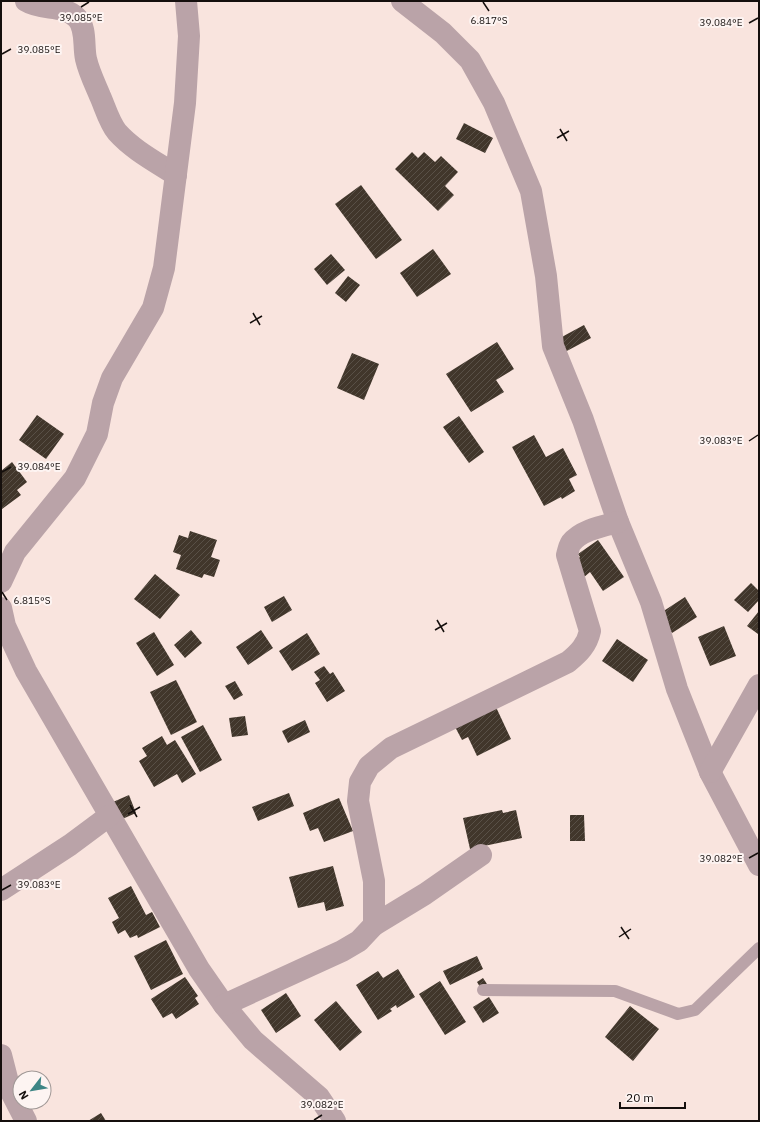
<svg xmlns="http://www.w3.org/2000/svg" width="760" height="1122" font-family="'IBM Plex Sans',sans-serif">
<style>
.building{fill:url(#building-hatch)}
.lines{fill:none;stroke-linecap:round;stroke-linejoin:round}
.lane{stroke:#baa3a8;stroke-width:12}
.street{stroke:#baa3a8;stroke-width:22}
.ticks{fill:none;stroke:#150f0d;stroke-width:1.5}
.ticks-label{font-size:10px;text-anchor:middle;fill:#150f0d;stroke:#fdf4f2;stroke-width:4;stroke-linejoin:round;paint-order:stroke}
</style>
<defs>
<pattern id="building-hatch" width="6" height="6" patternUnits="userSpaceOnUse"><rect width="6" height="6" fill="#41362b"/><path d="M-1 1l2-2M0 6l6-6M5 7l2-2" fill="none" stroke="#595047"/></pattern>
</defs>
<rect width="100%" height="100%" fill="#f9e4de"/>
<!-- building -->
<g class="building">
<path d="M464 123 493 138 485 153 456 139Z"/>
<path d="M412 152 418 158 424 152 435 162 441 156 458 172 445 186 454 195 438 211 395 169Z"/>
<path d="M361 185 402 240 376 259 335 204Z"/>
<path d="M433 249 451 274 417 297 400 273Z"/>
<path d="M331 254 345 270 327 285 314 269Z"/>
<path d="M348 276 360 285 346 302 335 293Z"/>
<path d="M584 325 591 338 565 352 558 339Z"/>
<path d="M497 342 514 369 496 380 504 392 471 412 446 374Z"/>
<path d="M352 353 379 364 364 400 337 388Z"/>
<path d="M37 415 64 434 46 459 19 440Z"/>
<path d="M459 416 484 452 469 463 443 427Z"/>
<path d="M534 435 546 457 563 448 577 475 569 479 575 491 562 499 561 497 544 506 512 447Z"/>
<path d="M12 462 27 482 17 490 21 495 2 509 1 471Z"/>
<path d="M190 531 217 540 211 557 220 560 214 577 204 574 202 578 176 569 181 555 173 552 179 535 188 538Z"/>
<path d="M598 540 624 577 603 591 590 572 583 578 572 562 580 557 578 554Z"/>
<path d="M155 574 180 595 160 619 134 599Z"/>
<path d="M751 583 759 591V600L748 612 734 600Z"/>
<path d="M284 596 292 610 272 622 264 607Z"/>
<path d="M685 597 697 617 672 633 659 614Z"/>
<path d="M759 611V632L758 634 747 626Z"/>
<path d="M724 626 736 656 710 666 698 637Z"/>
<path d="M191 630 202 643 185 658 174 645Z"/>
<path d="M261 630 273 648 248 665 236 647Z"/>
<path d="M154 632 174 665 157 676 136 643Z"/>
<path d="M307 633 320 654 292 671 279 651Z"/>
<path d="M617 639 648 660 633 682 602 661Z"/>
<path d="M324 666 330 674 333 672 345 691 327 702 315 683 320 680 314 672Z"/>
<path d="M176 680 197 722 171 735 150 692Z"/>
<path d="M235 681 243 695 234 700 225 686Z"/>
<path d="M495 705 511 739 477 756 468 737 462 740 454 725Z"/>
<path d="M245 716 248 735 232 737 229 718Z"/>
<path d="M305 720 310 732 288 743 282 731Z"/>
<path d="M203 725 222 760 200 772 181 737Z"/>
<path d="M162 736 167 745 175 740 196 774 182 783 177 774 154 787 139 761 147 756 142 748Z"/>
<path d="M289 793 294 806 258 821 252 807Z"/>
<path d="M129 795 136 813 120 820 113 802Z"/>
<path d="M339 798 353 831 324 842 318 828 310 831 303 813Z"/>
<path d="M502 810 503 813 516 810 522 838 470 849 463 818Z"/>
<path d="M570 815H584L585 841H570Z"/>
<path d="M333 866 344 906 326 911 324 902 298 908 289 877Z"/>
<path d="M131 886 146 915 152 912 160 927 138 938 137 935 130 938 125 930 118 934 112 922 119 918 108 898Z"/>
<path d="M166 940 183 974 151 990 134 956Z"/>
<path d="M477 956 483 969 450 985 443 971Z"/>
<path d="M398 969 415 997 397 1008 396 1005 390 1009 392 1011 378 1020 356 985 378 971 383 978Z"/>
<path d="M185 977 198 996 195 998 199 1004 176 1019 172 1013 163 1018 151 999Z"/>
<path d="M483 978 487 984 480 987 477 982Z"/>
<path d="M440 981 466 1022 445 1035 419 994Z"/>
<path d="M286 993 301 1016 276 1033 261 1010Z"/>
<path d="M489 997 499 1013 483 1023 473 1007Z"/>
<path d="M336 1001 362 1032 340 1051 314 1020Z"/>
<path d="M630 1006 659 1029 633 1061 605 1037Z"/>
<path d="M101 1113 106 1121H88Z"/>
</g>
<g class="lines">
<!-- lane -->
<path class="lane" d="M483 990 615 991 678 1014 695 1010 759 948"/>
<!-- street -->
<g class="street">
<path d="M26 1C42 11 64 4 77 18 87 28 83 46 86 59 89 72 95 84 100 96 105 107 109 122 117 132 133 150 156 162 176 175"/>
<path d="M402 1 443 33 470 60 494 103 531 191 546 276 553 346 583 420 618 522 651 602 677 689 710 772 759 865"/>
<path d="M1 582 15 552 75 478 97 434 103 403 112 378 153 308 164 268 185 103 189 36 186 1"/>
<path d="M1 608 5 626 26 671 199 969 224 1005 253 1040 319 1097 335 1121"/>
<path d="M710 772 759 685"/>
<path d="M1 890 70 845 109 816"/>
<path d="M374 925 425 894 481 855"/>
<path d="M224 1005 342 951 359 941 374 925V881L358 801 360 782 369 766 391 748 568 662C579 653 587 645 590 631L567 555C568 551 569 546 571 543 581 530 603 526 618 522"/>
<path d="M1 1055 10 1090 26 1121"/>
</g>
</g>
<!-- ticks -->
<path class="ticks" d="M483 2 489 11M81 7 89 2M749 23 758 18M2 54 11 49M560 129 567 141M557 138 569 131M253 313 260 325M250 323 262 316M749 441 758 435M2 472 11 467M2 592 7 600M437 620 444 632M435 630 447 623M130 805 137 817M128 814 140 807M749 858 758 853M2 890 11 885M621 927 629 939M619 937 631 929M314 1120 322 1115"/>
<g class="ticks-label">
<text x="81" y="21">39.085°E</text>
<text x="489" y="24">6.817°S</text>
<text x="721" y="26">39.084°E</text>
<text x="39" y="53">39.085°E</text>
<text x="721" y="444">39.083°E</text>
<text x="39" y="470">39.084°E</text>
<text x="32" y="604">6.815°S</text>
<text x="721" y="862">39.082°E</text>
<text x="39" y="888">39.083°E</text>
<text x="322" y="1108">39.082°E</text>
</g>
<!-- border -->
<rect width="760" height="1122" fill="none" stroke="#150f0d" stroke-width="4"/>
<!-- north arrow -->
<g transform="translate(32 1090) rotate(239)"><circle r="19" fill="#fdf4f2" stroke="#a09896"/>
<path d="M0-3L7 15L0 10L-7 15Z" fill="#3d8585"/>
<text y="-6" font-size="11" font-weight="bold" text-anchor="middle" fill="#150f0d">N</text>
</g>
<!-- scale -->
<path d="M620 1102v6h65v-6" fill="none" stroke="#150f0d" stroke-width="2"/>
<text x="626" y="1102" font-size="12" fill="#150f0d" stroke="#fdf4f2" stroke-width="3" paint-order="stroke">20 m</text>
</svg>
